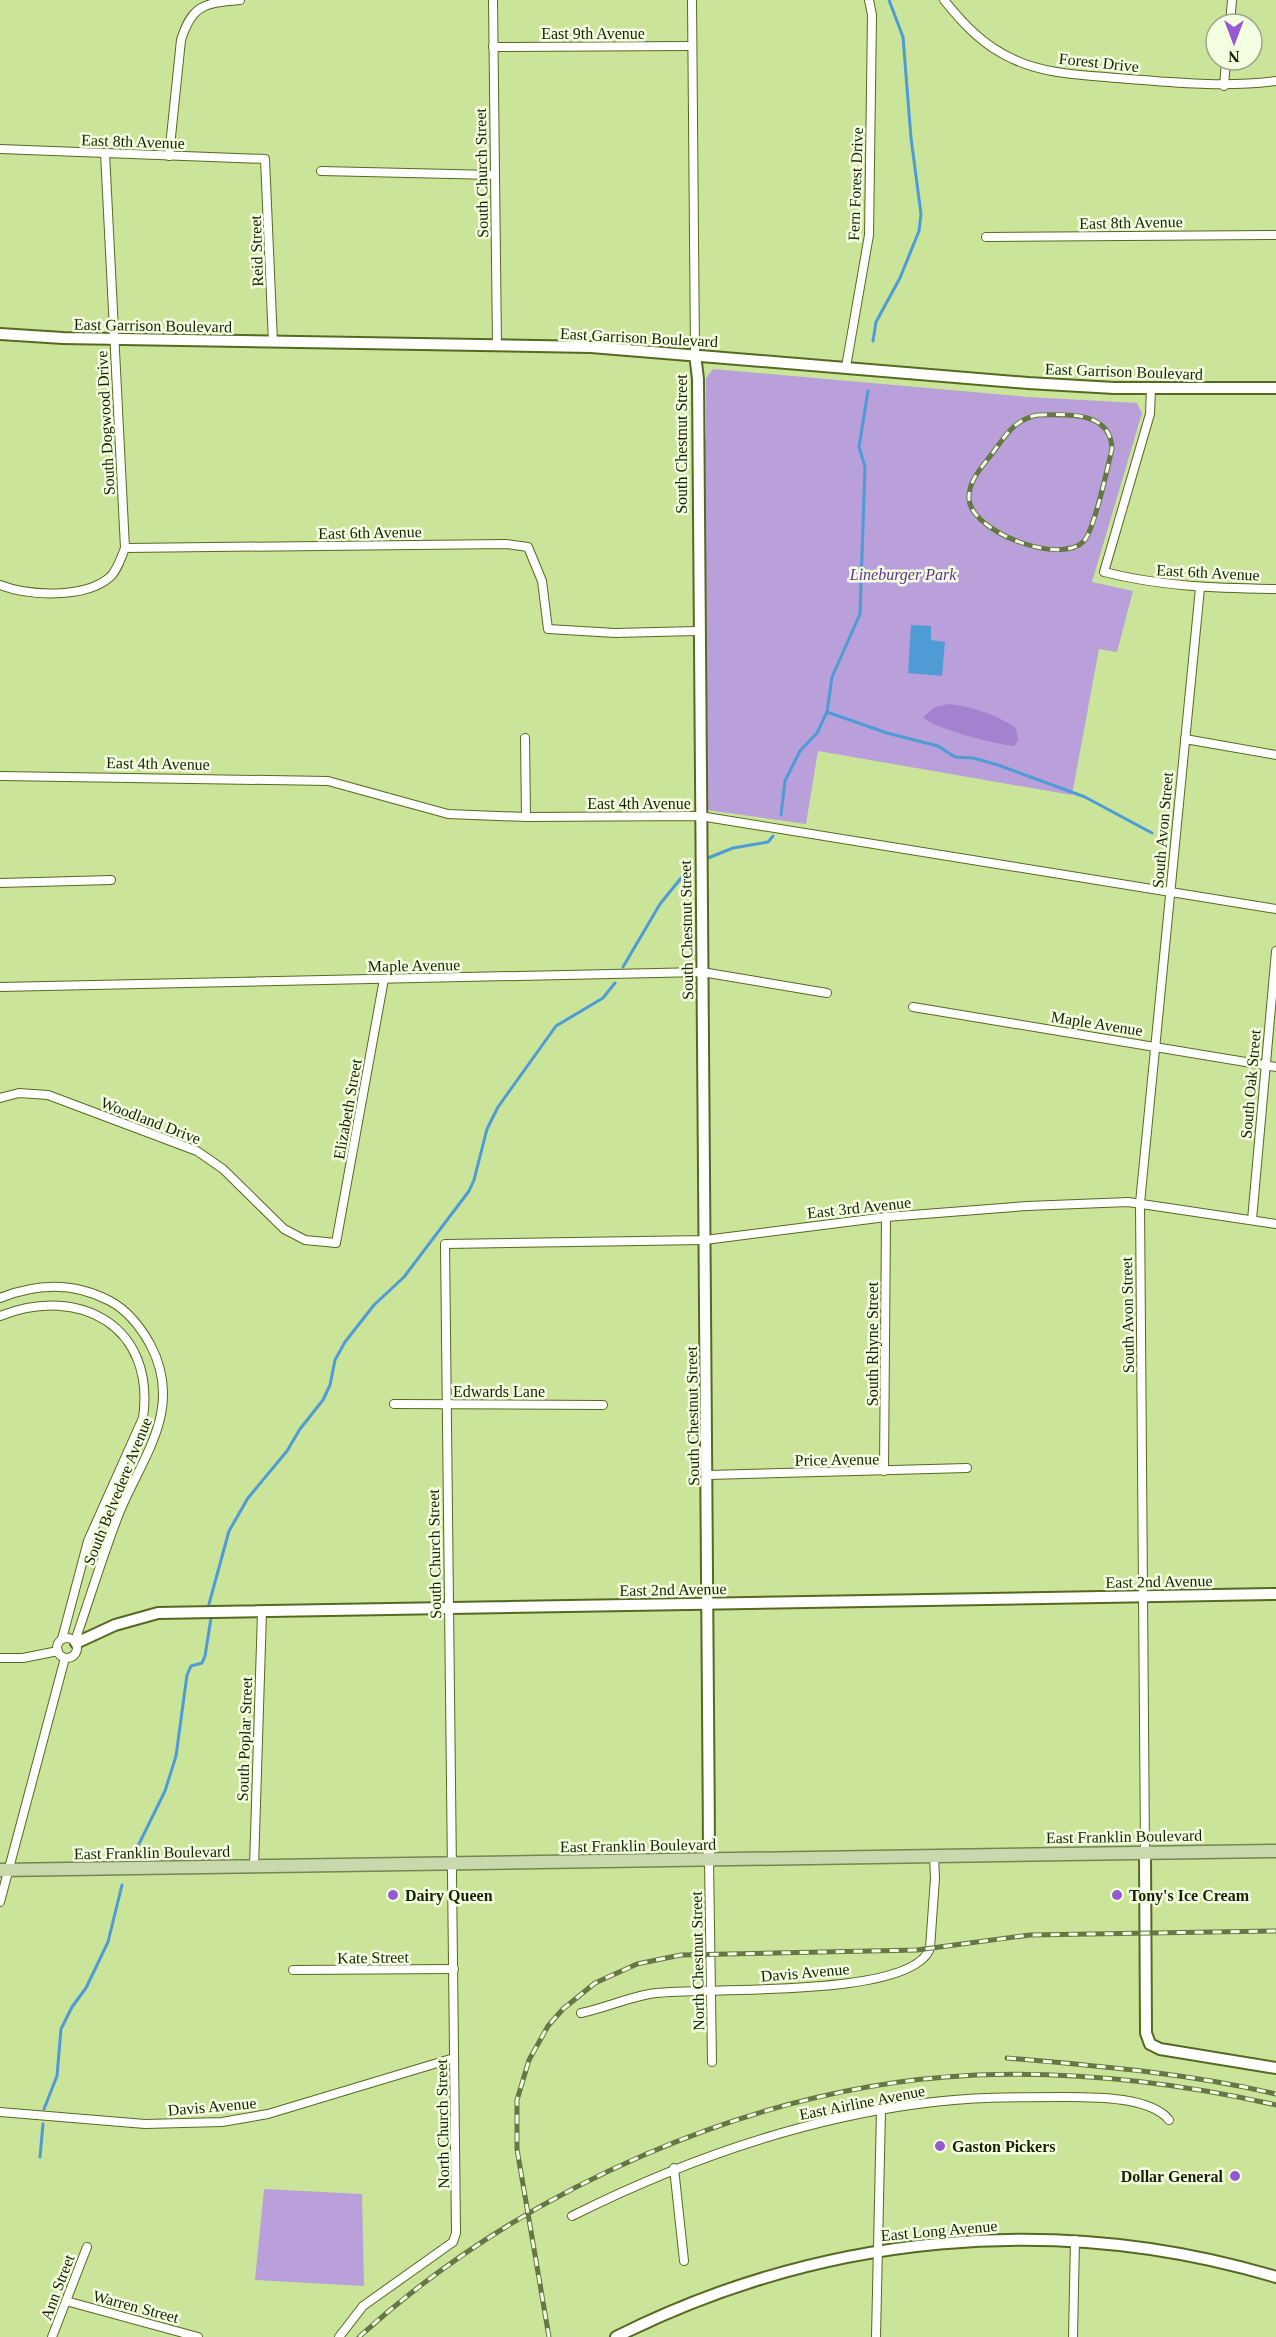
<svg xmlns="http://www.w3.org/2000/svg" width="1276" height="2337" font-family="'Times New Roman',serif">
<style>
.green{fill:#baa0db}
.forest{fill:#a482cf}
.water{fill:#4e9bd6}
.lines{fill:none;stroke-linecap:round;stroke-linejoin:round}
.stream{stroke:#4e9bd6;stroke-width:3}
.street-casing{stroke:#556a20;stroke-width:10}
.secondary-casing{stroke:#556a20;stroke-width:14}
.primary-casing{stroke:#73874e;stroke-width:15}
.street{stroke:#fff;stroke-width:8}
.secondary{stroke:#fff;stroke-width:10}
.primary{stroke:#c9d8ad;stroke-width:12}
.rail-casing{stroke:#667745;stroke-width:5}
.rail{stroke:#f4ffe1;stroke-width:3;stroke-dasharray:9;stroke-linecap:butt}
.poi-dot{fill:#955ad2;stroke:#f4ffe1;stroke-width:2}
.labels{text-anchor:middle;stroke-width:5;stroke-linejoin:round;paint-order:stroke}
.street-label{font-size:16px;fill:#172003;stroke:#f4ffe1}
.park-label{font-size:16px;font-style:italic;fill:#60318d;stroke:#f4ffe1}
.poi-label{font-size:16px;font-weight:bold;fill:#172003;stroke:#f4ffe1;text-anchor:start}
</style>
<rect width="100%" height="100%" fill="#cae599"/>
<!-- green -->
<g class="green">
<path d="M713 369 1028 397 1137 403 1142 413 1092 582 1133 591 1117 652 1099 649 1072 795 818 751 806 824 707 810 702 469 706 434V378Z"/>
<path d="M264 2189 362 2194 364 2286 255 2280Z"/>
</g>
<!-- forest -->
<path class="forest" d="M949 704C974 707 995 714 1016 728L1018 740 1014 746C999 745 931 728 923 717L935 707Z"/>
<!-- water -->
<path class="water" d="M911 625 931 626V640L945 642 942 676 908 673Z"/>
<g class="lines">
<!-- stream -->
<g class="stream">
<path d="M873 341 876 322 900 278 919 231 921 214 911 138 903 37 889 0"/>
<path d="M827 712 887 733 938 746 955 757 973 758 998 765 1085 797 1152 833"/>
<path d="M781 815 785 781 800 751 817 733 827 712 832 677 860 614 865 467 859 447 868 391"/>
<path d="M708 858 733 848 768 842 773 836"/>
<path d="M623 967 660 904 686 872"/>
<path d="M209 1604 229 1531 248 1498 287 1451 300 1429 323 1400 330 1385 335 1360 345 1342 374 1305 404 1277 469 1191 474 1180 487 1129 498 1107 556 1026 603 998 615 983"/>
<path d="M136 1850 165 1791 176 1756 187 1675 191 1666 202 1663 205 1656 211 1618"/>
<path d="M44 2109 57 2076 61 2029 72 2007 86 1988 108 1942 122 1885"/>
<path d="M40 2157 43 2124"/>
</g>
<!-- street casing -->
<g class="street-casing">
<g id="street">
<path d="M493 0 497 346"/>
<path d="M692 0 695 354"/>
<path d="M944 0C964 25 984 46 1013 59 1044 74 1082 75 1116 78 1170 82 1222 88 1276 81"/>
<path d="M1230 24 1232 0"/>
<path d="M493 47 692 46"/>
<path d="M1224 86 1226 60"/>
<path d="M0 149 265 159 273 342"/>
<path d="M169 156 181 40C192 5 204 3 240 0"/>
<path d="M321 171 495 175"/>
<path d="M986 237 1276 235"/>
<path d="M846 367 869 235 872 15 869 0"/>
<path d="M1151 388 1150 414 1104 572C1164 587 1215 588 1276 589"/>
<path d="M125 548 506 544 528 547 542 581 548 629 615 633 697 631"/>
<path d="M0 585C28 596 85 599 110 577 117 571 121 558 125 548L105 153"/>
<path d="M525 738 526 817"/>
<path d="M1185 739 1276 755"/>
<path d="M0 776 328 781 448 814 526 817 700 816 1276 909"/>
<path d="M0 883 111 880"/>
<path d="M0 987 702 972 827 993"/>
<path d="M913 1007 1276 1067"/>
<path d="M0 1098 19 1093 48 1095 197 1151 223 1169 284 1229 305 1240 336 1243 384 979"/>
<path d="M1252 1220 1276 951"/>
<path d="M0 1298C37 1283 74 1282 110 1301 127 1310 141 1328 150 1344 184 1408 144 1454 120 1511 103 1554 90 1598 75 1641"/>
<path d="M0 1316C80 1284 156 1327 143 1418L88 1541 62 1639"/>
<path d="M394 1404 603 1405"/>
<path d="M884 1471 886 1217"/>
<path d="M708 1475 967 1468"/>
<circle cx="67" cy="1648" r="10"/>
<path d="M0 1658H23L58 1651"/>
<path d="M1145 1852 1140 1203 1200 588"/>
<path d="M709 1860 712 2062"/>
<path d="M254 1867 262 1612"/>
<path d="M0 1902 65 1658"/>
<path d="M293 1970 454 1969"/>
<path d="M581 2013C606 2008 631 1996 656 1993 706 1987 913 1999 930 1948L935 1878 934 1856"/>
<path d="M0 2112 145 2124 222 2122 268 2114 454 2058"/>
<path d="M674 2168 684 2261"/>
<path d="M572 2216C684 2160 800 2119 925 2103 970 2097 1016 2097 1061 2097 1091 2097 1150 2096 1169 2120"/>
<path d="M66 2301 198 2337"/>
<path d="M52 2337 87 2247"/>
<path d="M339 2337 363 2306 453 2242 456 2233 445 1244 705 1240 886 1217 1027 1206 1128 1202 1276 1224"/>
<path d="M876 2337 881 2110"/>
<path d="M1073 2337 1075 2240"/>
</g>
</g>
<!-- secondary casing -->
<g class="secondary-casing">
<g id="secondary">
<path d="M0 334 63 338 591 347 1028 383 1114 388H1276"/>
<path d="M695 354 698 379C697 872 707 1366 709 1860"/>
<path d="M76 1643 115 1625 158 1613 1276 1594"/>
<path d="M1145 1852 1146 2033 1150 2044 1160 2049 1276 2068"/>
<path d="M616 2337C821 2234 1055 2211 1276 2277"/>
</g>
</g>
<!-- primary casing -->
<g class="primary-casing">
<path id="primary" d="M0 1870 1276 1851"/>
</g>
<!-- street -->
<use href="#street" class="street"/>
<!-- secondary -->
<use href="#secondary" class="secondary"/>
<!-- primary -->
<use href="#primary" class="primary"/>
<!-- rail casing -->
<g class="rail-casing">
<g id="rail">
<path d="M1038 415C1067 414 1111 411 1112 449 1107 469 1095 528 1084 541 1061 566 971 532 969 499 968 480 984 465 994 451 1007 433 1016 419 1038 415Z"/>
<path d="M1007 2058C1098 2066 1187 2073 1276 2094"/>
<path d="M359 2337C522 2189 755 2085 976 2075 1076 2071 1179 2083 1276 2105"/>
<path d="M549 2337 517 2149V2100L529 2060 548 2026 563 2009 595 1983 637 1964 681 1955 917 1950 1030 1935 1276 1931"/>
</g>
</g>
<!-- rail -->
<use href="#rail" class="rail"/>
</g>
<!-- markers -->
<g class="poi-dot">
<circle cx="393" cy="1895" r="6"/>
<circle cx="1117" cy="1895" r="6"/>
<circle cx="940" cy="2146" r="6"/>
<circle cx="1235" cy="2176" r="6"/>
</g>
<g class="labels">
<!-- street labels -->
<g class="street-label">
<text x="593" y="39">East 9th Avenue</text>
<text transform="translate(1099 62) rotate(6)" y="6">Forest Drive</text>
<text transform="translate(133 141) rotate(2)" y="6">East 8th Avenue</text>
<text transform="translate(481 173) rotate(-91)" y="6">South Church Street</text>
<text transform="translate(855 184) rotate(-88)" y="6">Fern Forest Drive</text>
<text transform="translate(1131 222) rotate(-1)" y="6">East 8th Avenue</text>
<text transform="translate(256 251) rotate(-92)" y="6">Reid Street</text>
<text transform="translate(153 325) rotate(1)" y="6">East Garrison Boulevard</text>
<text transform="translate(639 337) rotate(3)" y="6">East Garrison Boulevard</text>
<text transform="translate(1124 371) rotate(2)" y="6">East Garrison Boulevard</text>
<text transform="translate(105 423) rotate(-93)" y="6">South Dogwood Drive</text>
<text transform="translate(681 444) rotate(-90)" y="6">South Chestnut Street</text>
<text transform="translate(370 532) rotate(-1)" y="6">East 6th Avenue</text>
<text transform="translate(1208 572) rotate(3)" y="6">East 6th Avenue</text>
<text transform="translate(158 763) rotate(1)" y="6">East 4th Avenue</text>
<text x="639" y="809">East 4th Avenue</text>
<text transform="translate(1162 830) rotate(-85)" y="6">South Avon Street</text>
<text transform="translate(686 930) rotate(-91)" y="6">South Chestnut Street</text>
<text transform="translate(414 965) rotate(-1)" y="6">Maple Avenue</text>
<text transform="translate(1097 1023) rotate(9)" y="6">Maple Avenue</text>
<text transform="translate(1250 1084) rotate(-85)" y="6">South Oak Street</text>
<text transform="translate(347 1109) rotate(-80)" y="6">Elizabeth Street</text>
<text transform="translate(151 1120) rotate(21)" y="6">Woodland Drive</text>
<text transform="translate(859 1207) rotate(-6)" y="6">East 3rd Avenue</text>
<text transform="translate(1127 1315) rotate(-91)" y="6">South Avon Street</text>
<text transform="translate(872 1344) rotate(-90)" y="6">South Rhyne Street</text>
<text x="499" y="1397">Edwards Lane</text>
<text transform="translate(692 1416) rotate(-91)" y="6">South Chestnut Street</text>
<text transform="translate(837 1459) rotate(-1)" y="6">Price Avenue</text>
<text transform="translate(117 1491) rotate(-68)" y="6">South Belvedere Avenue</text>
<text transform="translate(434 1554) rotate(-91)" y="6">South Church Street</text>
<text transform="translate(1159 1581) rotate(-1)" y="6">East 2nd Avenue</text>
<text transform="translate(673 1589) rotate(-1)" y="6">East 2nd Avenue</text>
<text transform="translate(244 1739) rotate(-88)" y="6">South Poplar Street</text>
<text transform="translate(1124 1836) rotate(-1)" y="6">East Franklin Boulevard</text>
<text transform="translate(638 1845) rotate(-1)" y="6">East Franklin Boulevard</text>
<text transform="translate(152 1852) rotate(-1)" y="6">East Franklin Boulevard</text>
<text transform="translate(373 1957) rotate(-1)" y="6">Kate Street</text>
<text transform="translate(697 1961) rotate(-91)" y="6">North Chestnut Street</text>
<text transform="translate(805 1972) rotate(-5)" y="6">Davis Avenue</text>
<text transform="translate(862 2102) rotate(-11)" y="6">East Airline Avenue</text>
<text transform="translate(212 2106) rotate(-5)" y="6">Davis Avenue</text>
<text transform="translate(442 2124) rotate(-91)" y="6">North Church Street</text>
<text transform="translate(939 2230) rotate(-5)" y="6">East Long Avenue</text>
<text transform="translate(57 2287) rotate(-69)" y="6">Ann Street</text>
<text transform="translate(136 2306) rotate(15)" y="6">Warren Street</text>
</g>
<!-- park labels -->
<g class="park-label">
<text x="903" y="580">Lineburger Park</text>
</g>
<!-- poi labels -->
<g class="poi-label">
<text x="405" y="1901">Dairy Queen</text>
<text x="1129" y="1901">Tony's Ice Cream</text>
<text x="952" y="2152">Gaston Pickers</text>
<text x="1223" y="2182" text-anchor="end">Dollar General</text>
</g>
</g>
<!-- north arrow -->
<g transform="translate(1234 42) rotate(180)"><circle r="28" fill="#f4ffe1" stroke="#9ca688" stroke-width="1.5"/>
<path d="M0-4.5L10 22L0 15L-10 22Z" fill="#955ad2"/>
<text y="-9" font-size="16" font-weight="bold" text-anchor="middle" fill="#172003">N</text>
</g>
</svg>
